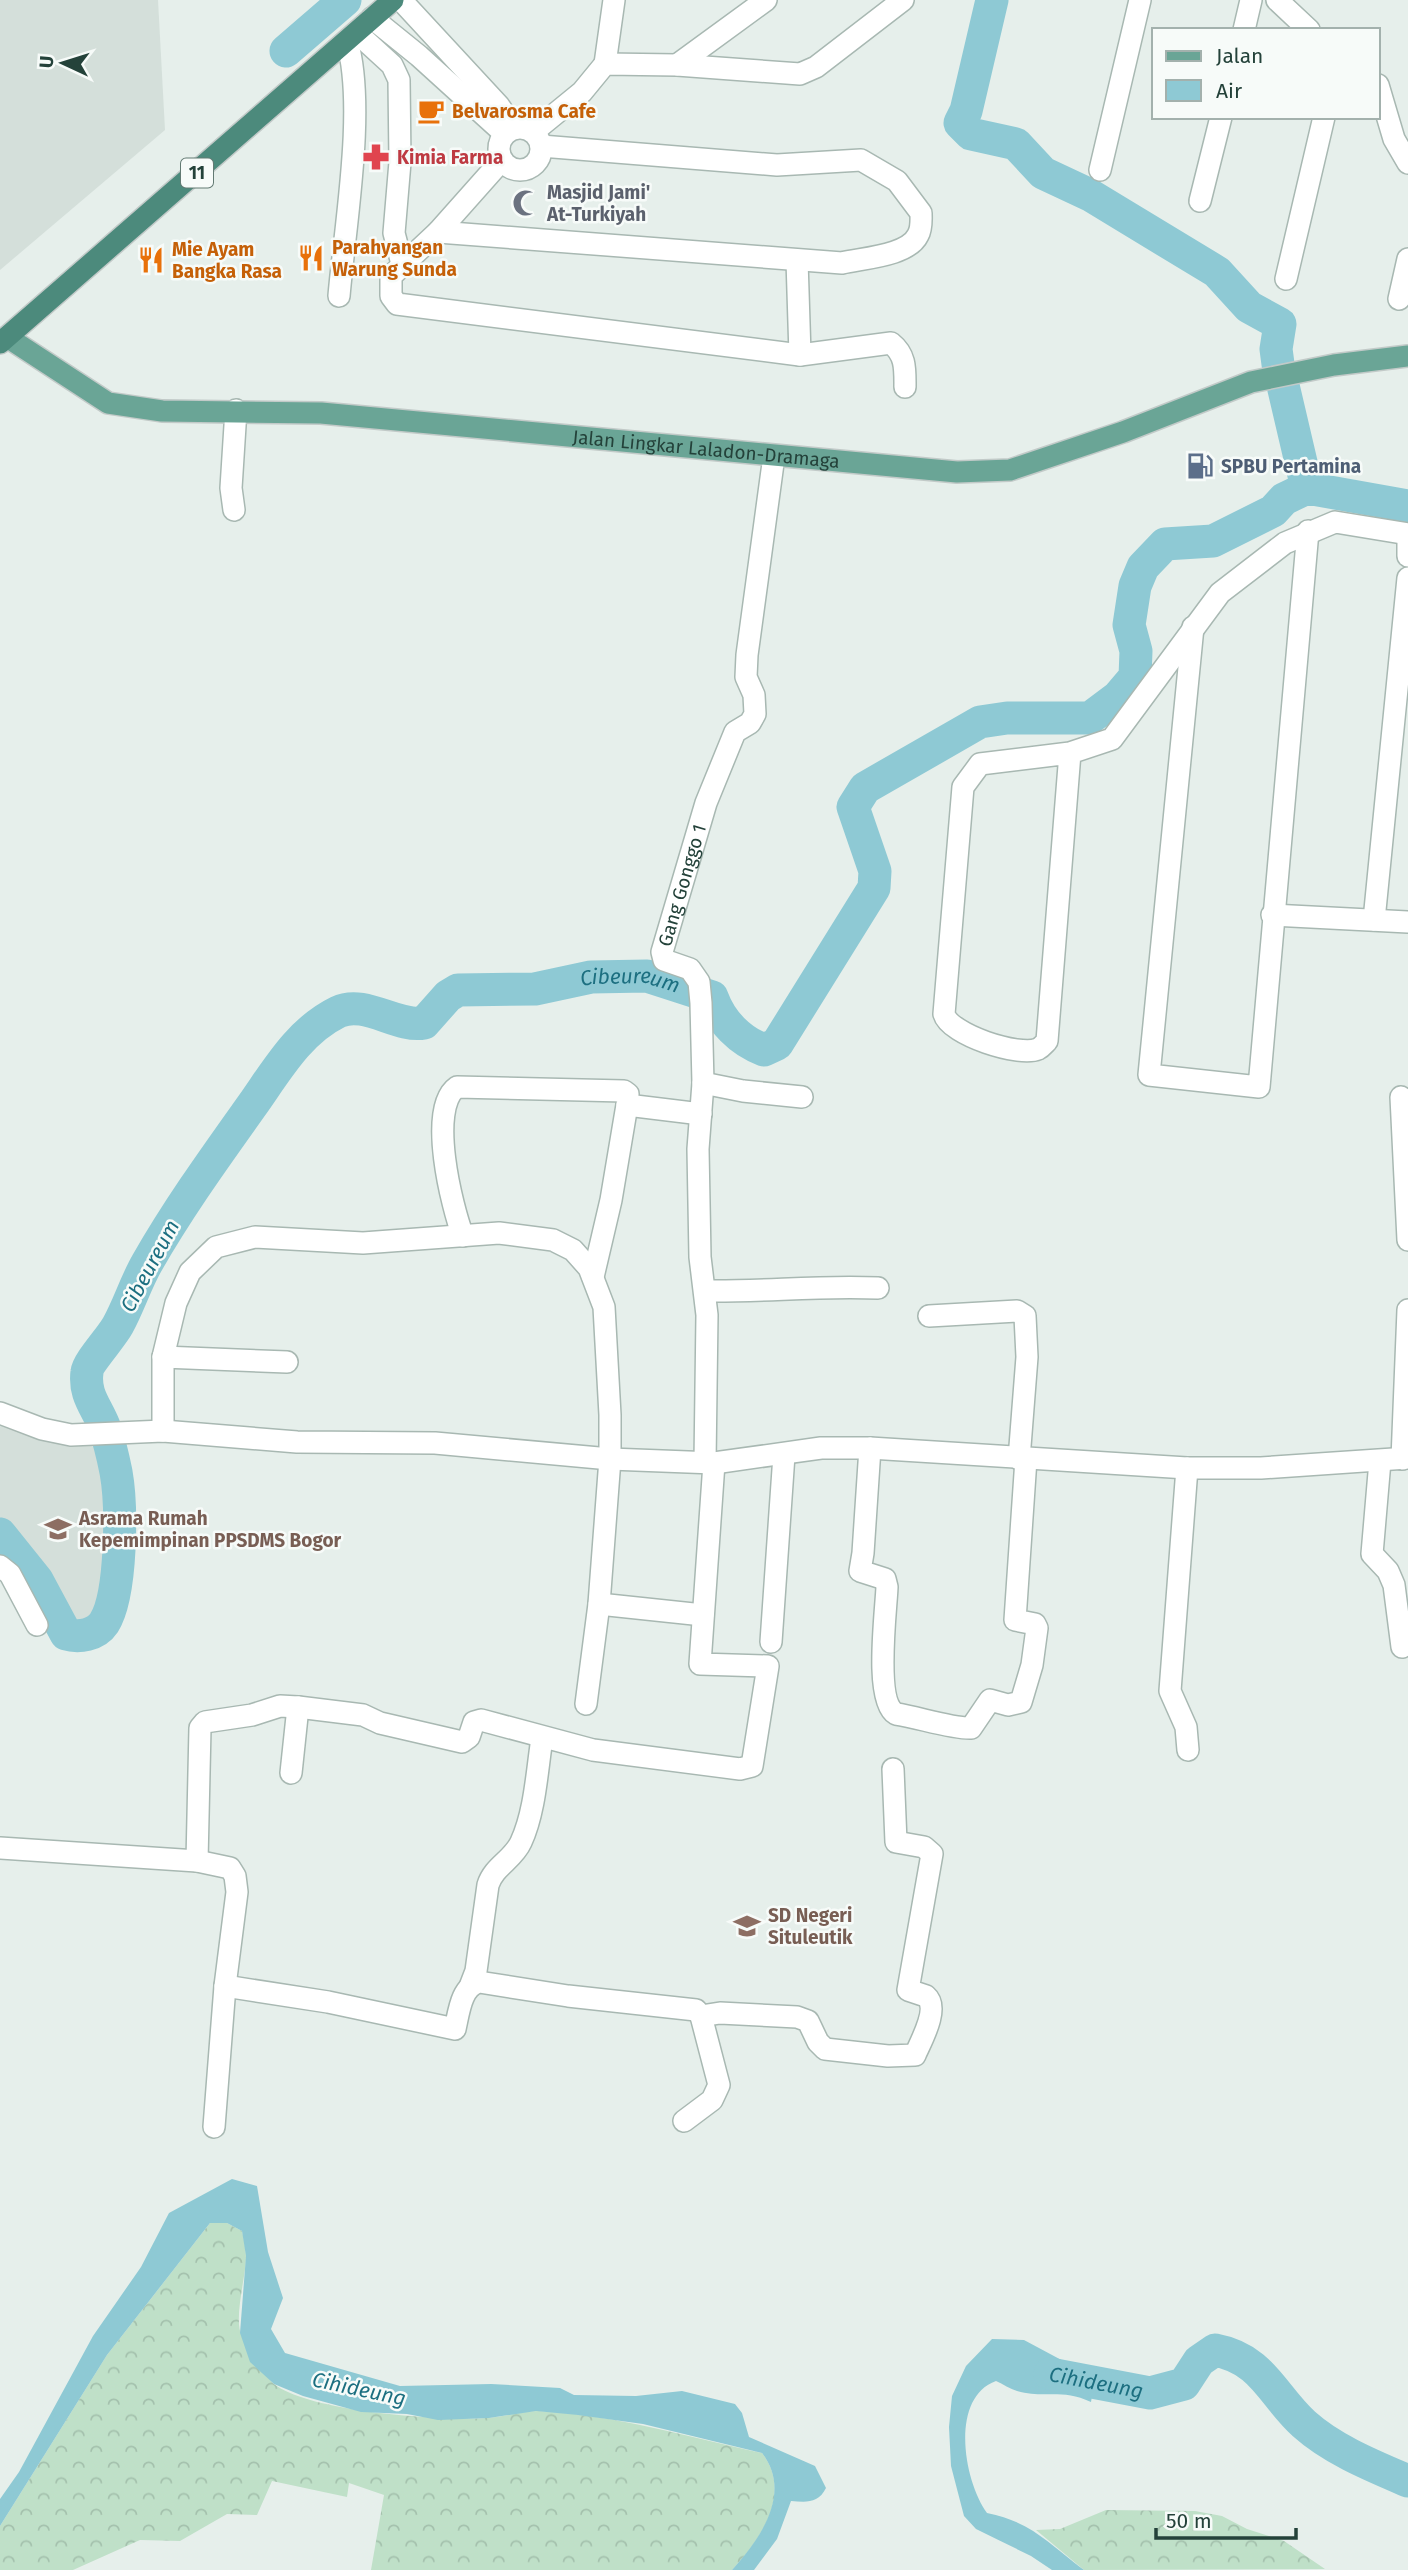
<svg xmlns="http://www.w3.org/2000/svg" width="1408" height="2570" font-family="'Fira Sans',sans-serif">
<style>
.built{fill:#d4dfda}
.forest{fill:url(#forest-crowns)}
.water{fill:#8ec9d4}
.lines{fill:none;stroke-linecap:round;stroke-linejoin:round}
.river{stroke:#8ec9d4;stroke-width:33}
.minor-casing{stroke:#a8b8b2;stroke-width:24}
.primary-casing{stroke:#c2cac8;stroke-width:24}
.trunk-casing{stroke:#c2cac8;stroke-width:24}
.minor{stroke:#fff;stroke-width:21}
.primary{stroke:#6aa596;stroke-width:21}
.trunk{stroke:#4c8a7c;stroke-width:21}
.labels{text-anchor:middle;stroke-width:5;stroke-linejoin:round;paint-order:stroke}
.shield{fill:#f7fbf9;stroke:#637a73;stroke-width:2}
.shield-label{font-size:18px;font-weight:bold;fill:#24423a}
.food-label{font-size:19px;font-weight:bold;fill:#c56008;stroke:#f7fbf9;text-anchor:start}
.health-label{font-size:19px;font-weight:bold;fill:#be3a42;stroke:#f7fbf9;text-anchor:start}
.worship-label{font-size:19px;font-weight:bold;fill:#5b616d;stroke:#f7fbf9;text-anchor:start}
.street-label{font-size:19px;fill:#24423a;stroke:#f7fbf9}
.service-label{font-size:19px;font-weight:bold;fill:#4e5e75;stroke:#f7fbf9;text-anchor:start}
.education-label{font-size:19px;font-weight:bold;fill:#785e54;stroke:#f7fbf9;text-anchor:start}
.water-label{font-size:21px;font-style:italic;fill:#1c6f80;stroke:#f7fbf9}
</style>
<defs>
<pattern id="forest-crowns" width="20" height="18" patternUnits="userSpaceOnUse" patternTransform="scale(1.75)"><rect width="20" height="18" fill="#bfe0c8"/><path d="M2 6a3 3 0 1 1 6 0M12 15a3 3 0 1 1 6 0" fill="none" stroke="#a4c1ad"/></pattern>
</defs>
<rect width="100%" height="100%" fill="#e6efeb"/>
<!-- built -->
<g class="built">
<path d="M0 0H158L165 130 0 270Z"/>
<path d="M0 1423 103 1449 112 1514 104 1596 93 1626 75 1630 67 1622 37 1570 0 1520Z"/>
</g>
<!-- forest -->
<g class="forest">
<path d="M210 2223H227L242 2231C244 2240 246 2249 246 2257 246 2277 233 2320 242 2336 248 2347 265 2377 274 2384 310 2412 441 2421 486 2418 504 2417 522 2411 539 2411 616 2415 688 2437 762 2453 793 2493 761 2539 732 2570H371L384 2495 349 2483 347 2497 272 2481 257 2515 227 2514 180 2541 140 2540 73 2570H0V2526L107 2355Z"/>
<path d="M1106 2510 1195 2511 1222 2516 1247 2529 1284 2541 1325 2569 1084 2570 1036 2530 1060 2529Z"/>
</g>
<!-- water -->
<g class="water">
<path d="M232 2179 257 2186 268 2252 283 2298 271 2329 285 2353 400 2386 491 2384 560 2388 574 2395 636 2396 682 2391 735 2404 742 2413 749 2437 815 2466 826 2488C818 2504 806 2502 791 2501L777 2539 754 2570H732C760 2539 793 2493 762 2453L643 2424 578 2415 536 2411 489 2418 438 2420 407 2414 361 2412 303 2396 274 2384 250 2362 240 2333 246 2256 242 2231 227 2223H210L107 2355 0 2526V2499L19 2472 93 2336 141 2267 169 2213Z"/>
<path d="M992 2339 1024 2340 1095 2378 1091 2402C1061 2388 1045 2399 1017 2391 1010 2389 1003 2384 996 2381 949 2398 964 2482 987 2513 1032 2522 1049 2544 1084 2570H1052L1031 2556 976 2529 964 2516 951 2466 949 2427 952 2396 966 2366Z"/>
</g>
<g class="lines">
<!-- river -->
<g class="river">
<path d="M992 0 966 111 960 123 971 134 1016 144 1043 173 1090 195 1217 272 1249 307 1280 324 1276 349 1278 364 1307 488"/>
<path d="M286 51 345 0"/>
<path id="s1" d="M0 1534 37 1580 66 1634C79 1638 96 1635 104 1623 122 1595 122 1505 116 1472 113 1457 109 1440 104 1426 96 1406 84 1395 87 1372 88 1362 111 1338 118 1325 129 1305 136 1282 147 1263 179 1207 216 1156 253 1104 277 1070 299 1031 338 1012 365 999 397 1028 424 1023L448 996 458 990 535 989 591 977 647 976 712 997C721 1022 740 1041 764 1050L777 1044 874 888 875 871 853 807 865 788 980 722 1007 718H1090L1118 697 1135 677 1136 651 1129 625 1135 586 1143 567 1165 544 1213 541 1273 511 1284 499 1307 488 1408 506"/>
<path id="s2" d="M1050 2374 1150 2393 1184 2384 1199 2361 1215 2350C1263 2359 1272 2395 1304 2424 1333 2450 1373 2466 1408 2481"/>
</g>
<!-- minor casing -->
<g class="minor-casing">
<g id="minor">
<path d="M401 0 499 106 514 128"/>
<path d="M1277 0 1309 30"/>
<path d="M372 18 419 56 505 134"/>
<path d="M1244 30 1251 0"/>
<path d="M357 33 392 65 399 80 400 162 394 233 402 264"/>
<path d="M605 64 614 0"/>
<path d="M677 65 766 0"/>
<path d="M1378 85 1394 139 1408 163"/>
<circle cx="520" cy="149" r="21"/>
<path d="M533 132 582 92 605 64 677 65 800 74 816 67 903 0"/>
<path d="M502 160 438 232 391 276V296L397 304 800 355 891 343C906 355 905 369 905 387"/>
<path d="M1100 170 1140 0"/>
<path d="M1200 201 1221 117"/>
<path d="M438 232 842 263C863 258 908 256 918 235 922 228 921 220 921 213L897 181 861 160 777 165 541 146"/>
<path d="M797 260 800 355"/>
<path d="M1286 279 1324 117"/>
<path d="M339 296C345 225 366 107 347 41"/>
<path d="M1399 299 1408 259"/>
<path d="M234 510 231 488 236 410"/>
<path d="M1408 542V556"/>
<path d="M1193 627 1149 1075 1259 1087 1308 531"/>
<path d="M1070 753 1047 1041C1044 1044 1042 1047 1038 1049 1019 1057 950 1035 944 1014L963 787 980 764 1070 753 1112 739 1220 593 1285 543 1335 522 1408 534"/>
<path d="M1272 915 1408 922"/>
<path d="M1374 920 1408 578"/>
<path d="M703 1083 743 1091 802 1097"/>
<path d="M1401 1097 1408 1240"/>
<path d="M463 1236C452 1207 427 1108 457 1087L624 1091 628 1094 627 1105 701 1114"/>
<path d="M593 1277 611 1200 627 1105"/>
<path d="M706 1291C764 1292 820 1285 878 1288"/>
<path d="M929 1316 1017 1311 1025 1316 1027 1357 1019 1459"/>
<path d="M163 1357 287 1362"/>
<path d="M0 1413 42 1429 71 1435 163 1431 297 1442 435 1443 610 1459 714 1463 821 1448H870L1187 1468H1261L1408 1458"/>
<path d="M163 1431V1357L176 1303 190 1272 216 1247 255 1237 363 1243 499 1233 553 1240 573 1250 589 1268 604 1307 610 1415V1459L599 1604 586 1704"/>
<path d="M870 1448 863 1553 860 1571 885 1579 887 1587C886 1612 874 1701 896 1714 917 1717 953 1729 971 1728L990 1700 1008 1705 1021 1702 1032 1665 1037 1628 1035 1624 1015 1620 1026 1459"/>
<path d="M1402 1459 1408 1310"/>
<path d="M1380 1461 1372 1554 1388 1571 1394 1585 1402 1647"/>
<path id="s3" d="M705 1462 707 1315 700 1257 698 1149 703 1083 701 1003 699 982 690 969 664 960 662 952 706 803 735 732 750 723 755 714 754 695 746 677 747 655 774 456"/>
<path d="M1187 1468 1170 1691 1186 1727 1188 1750"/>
<path d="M0 1566 10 1574 37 1625"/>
<path d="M599 1604 703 1615"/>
<path d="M771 1642 784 1455"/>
<path d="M291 1773 298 1707"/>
<path d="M0 1848 197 1861 230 1868 235 1876 237 1892 225 1986 214 2127"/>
<path d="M197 1861 200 1728 205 1722 252 1715 280 1706 298 1707 363 1715 380 1723 462 1742 469 1737 474 1722 481 1720 593 1750 740 1769 752 1766 768 1666 700 1664 714 1463"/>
<path d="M471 1984 476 1971 488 1885C494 1866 513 1860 521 1842 535 1812 537 1771 542 1738"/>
<path d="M225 1986 328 2002 455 2029C459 2012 461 1987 479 1982L568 1996 696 2010 701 2016 719 2085 712 2100 684 2121"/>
<path d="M701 2016 720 2013 797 2017 808 2021 818 2042 825 2049 888 2056 915 2055C921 2041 940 2008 926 1996L908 1990 932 1854 924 1847 896 1842 893 1769"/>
</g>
</g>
<!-- primary casing -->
<g class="primary-casing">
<g id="primary">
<path id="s4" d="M7 337 108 403 162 411 321 413 957 472 1010 470 1123 432 1251 382 1334 365 1408 356"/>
</g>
</g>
<!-- trunk casing -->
<g class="trunk-casing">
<path id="trunk" d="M0 343 393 0"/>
</g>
<!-- minor -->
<use href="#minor" class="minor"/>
<!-- primary -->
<use href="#primary" class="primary"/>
<!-- trunk -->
<use href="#trunk" class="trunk"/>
</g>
<!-- icons -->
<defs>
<g id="cafe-bare" transform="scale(2.1)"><path d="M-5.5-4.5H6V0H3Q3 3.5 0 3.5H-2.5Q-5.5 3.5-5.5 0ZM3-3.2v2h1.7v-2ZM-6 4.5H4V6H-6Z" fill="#e8710a" stroke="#f7fbf9" stroke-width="2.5" paint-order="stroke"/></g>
<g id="pharmacy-bare" transform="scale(2.1)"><path d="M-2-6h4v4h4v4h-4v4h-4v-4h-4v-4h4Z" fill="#e0444e" stroke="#f7fbf9" stroke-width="2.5" paint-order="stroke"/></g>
<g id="mosque-bare" transform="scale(2.1)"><path d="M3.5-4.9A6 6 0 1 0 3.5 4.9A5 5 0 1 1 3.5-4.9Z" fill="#6b7280" stroke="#f7fbf9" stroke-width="2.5" paint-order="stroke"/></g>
<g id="restaurant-bare" transform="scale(2.1)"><path d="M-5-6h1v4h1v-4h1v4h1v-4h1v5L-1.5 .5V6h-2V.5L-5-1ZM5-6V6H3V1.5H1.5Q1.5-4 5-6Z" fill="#e8710a" stroke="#f7fbf9" stroke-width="2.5" paint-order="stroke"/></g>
<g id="fuel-bare" transform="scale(2.1)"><path d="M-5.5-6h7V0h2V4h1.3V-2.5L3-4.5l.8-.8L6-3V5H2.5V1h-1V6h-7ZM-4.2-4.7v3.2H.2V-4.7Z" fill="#5c6f8a" stroke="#f7fbf9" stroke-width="2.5" paint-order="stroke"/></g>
<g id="school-bare" transform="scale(2.1)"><path d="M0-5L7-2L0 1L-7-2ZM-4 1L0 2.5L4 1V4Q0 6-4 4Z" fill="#8d6e63" stroke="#f7fbf9" stroke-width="2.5" paint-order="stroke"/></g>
</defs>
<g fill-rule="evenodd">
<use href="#cafe-bare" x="431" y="111"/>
<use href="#pharmacy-bare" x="376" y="157"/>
<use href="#mosque-bare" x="526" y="203"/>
<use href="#restaurant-bare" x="311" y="258"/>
<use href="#restaurant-bare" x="151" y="260"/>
<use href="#fuel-bare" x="1200" y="466"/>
<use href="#school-bare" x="58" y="1529"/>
<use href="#school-bare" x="747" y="1926"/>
</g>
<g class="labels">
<!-- shield labels -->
<rect class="shield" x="181" y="158.5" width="32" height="29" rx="5"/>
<g class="shield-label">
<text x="197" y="179">11</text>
</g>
<!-- food labels -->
<g class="food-label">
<text x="452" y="118">Belvarosma Cafe</text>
<text x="332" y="254">Parahyangan<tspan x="332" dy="22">Warung Sunda</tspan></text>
<text x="172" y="256">Mie Ayam<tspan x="172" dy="22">Bangka Rasa</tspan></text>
</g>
<!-- health labels -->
<g class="health-label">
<text x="397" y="164">Kimia Farma</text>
</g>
<!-- worship labels -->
<g class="worship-label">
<text x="547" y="199">Masjid Jami'<tspan x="547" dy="22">At-Turkiyah</tspan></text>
</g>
<!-- street labels -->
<g class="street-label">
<text dy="7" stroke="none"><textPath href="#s4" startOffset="721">Jalan Lingkar Laladon-Dramaga</textPath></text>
<text dy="7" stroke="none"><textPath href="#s3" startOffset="602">Gang Gonggo 1</textPath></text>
</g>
<!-- service labels -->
<g class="service-label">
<text x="1221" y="473">SPBU Pertamina</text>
</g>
<!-- education labels -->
<g class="education-label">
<text x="79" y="1525">Asrama Rumah<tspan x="79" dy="22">Kepemimpinan PPSDMS Bogor</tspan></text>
<text x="768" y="1922">SD Negeri<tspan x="768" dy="22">Situleutik</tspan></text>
</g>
<!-- water labels -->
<g class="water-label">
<text dy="7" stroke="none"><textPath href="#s1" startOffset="1174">Cibeureum</textPath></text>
<text transform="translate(150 1266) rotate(-62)" y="7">Cibeureum</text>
<text dy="7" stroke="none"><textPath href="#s2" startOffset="47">Cihideung</textPath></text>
<text transform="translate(359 2389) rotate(12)" y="7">Cihideung</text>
</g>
</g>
<!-- legend -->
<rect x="1152" y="28" width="228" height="91" fill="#f7fbf9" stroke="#a3b1ad" stroke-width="2"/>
<rect x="1166" y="51" width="35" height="10" fill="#6aa596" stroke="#a3b1ad" stroke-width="2"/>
<text x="1216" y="63" font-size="21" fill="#24423a">Jalan</text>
<rect x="1166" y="80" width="35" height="21" fill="#8ec9d4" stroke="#a3b1ad" stroke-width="2"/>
<text x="1216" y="98" font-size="21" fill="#24423a">Air</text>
<!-- north arrow -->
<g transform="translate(63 63) rotate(274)" stroke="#f7fbf9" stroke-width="5" paint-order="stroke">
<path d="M0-5L12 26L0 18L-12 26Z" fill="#24423a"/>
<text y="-10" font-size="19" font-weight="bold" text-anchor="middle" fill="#24423a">U</text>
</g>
<!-- scale -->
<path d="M1156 2528v10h140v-10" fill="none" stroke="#24423a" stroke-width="3.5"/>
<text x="1166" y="2528" font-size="21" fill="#24423a" stroke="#f7fbf9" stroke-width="5" paint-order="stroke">50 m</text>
</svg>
